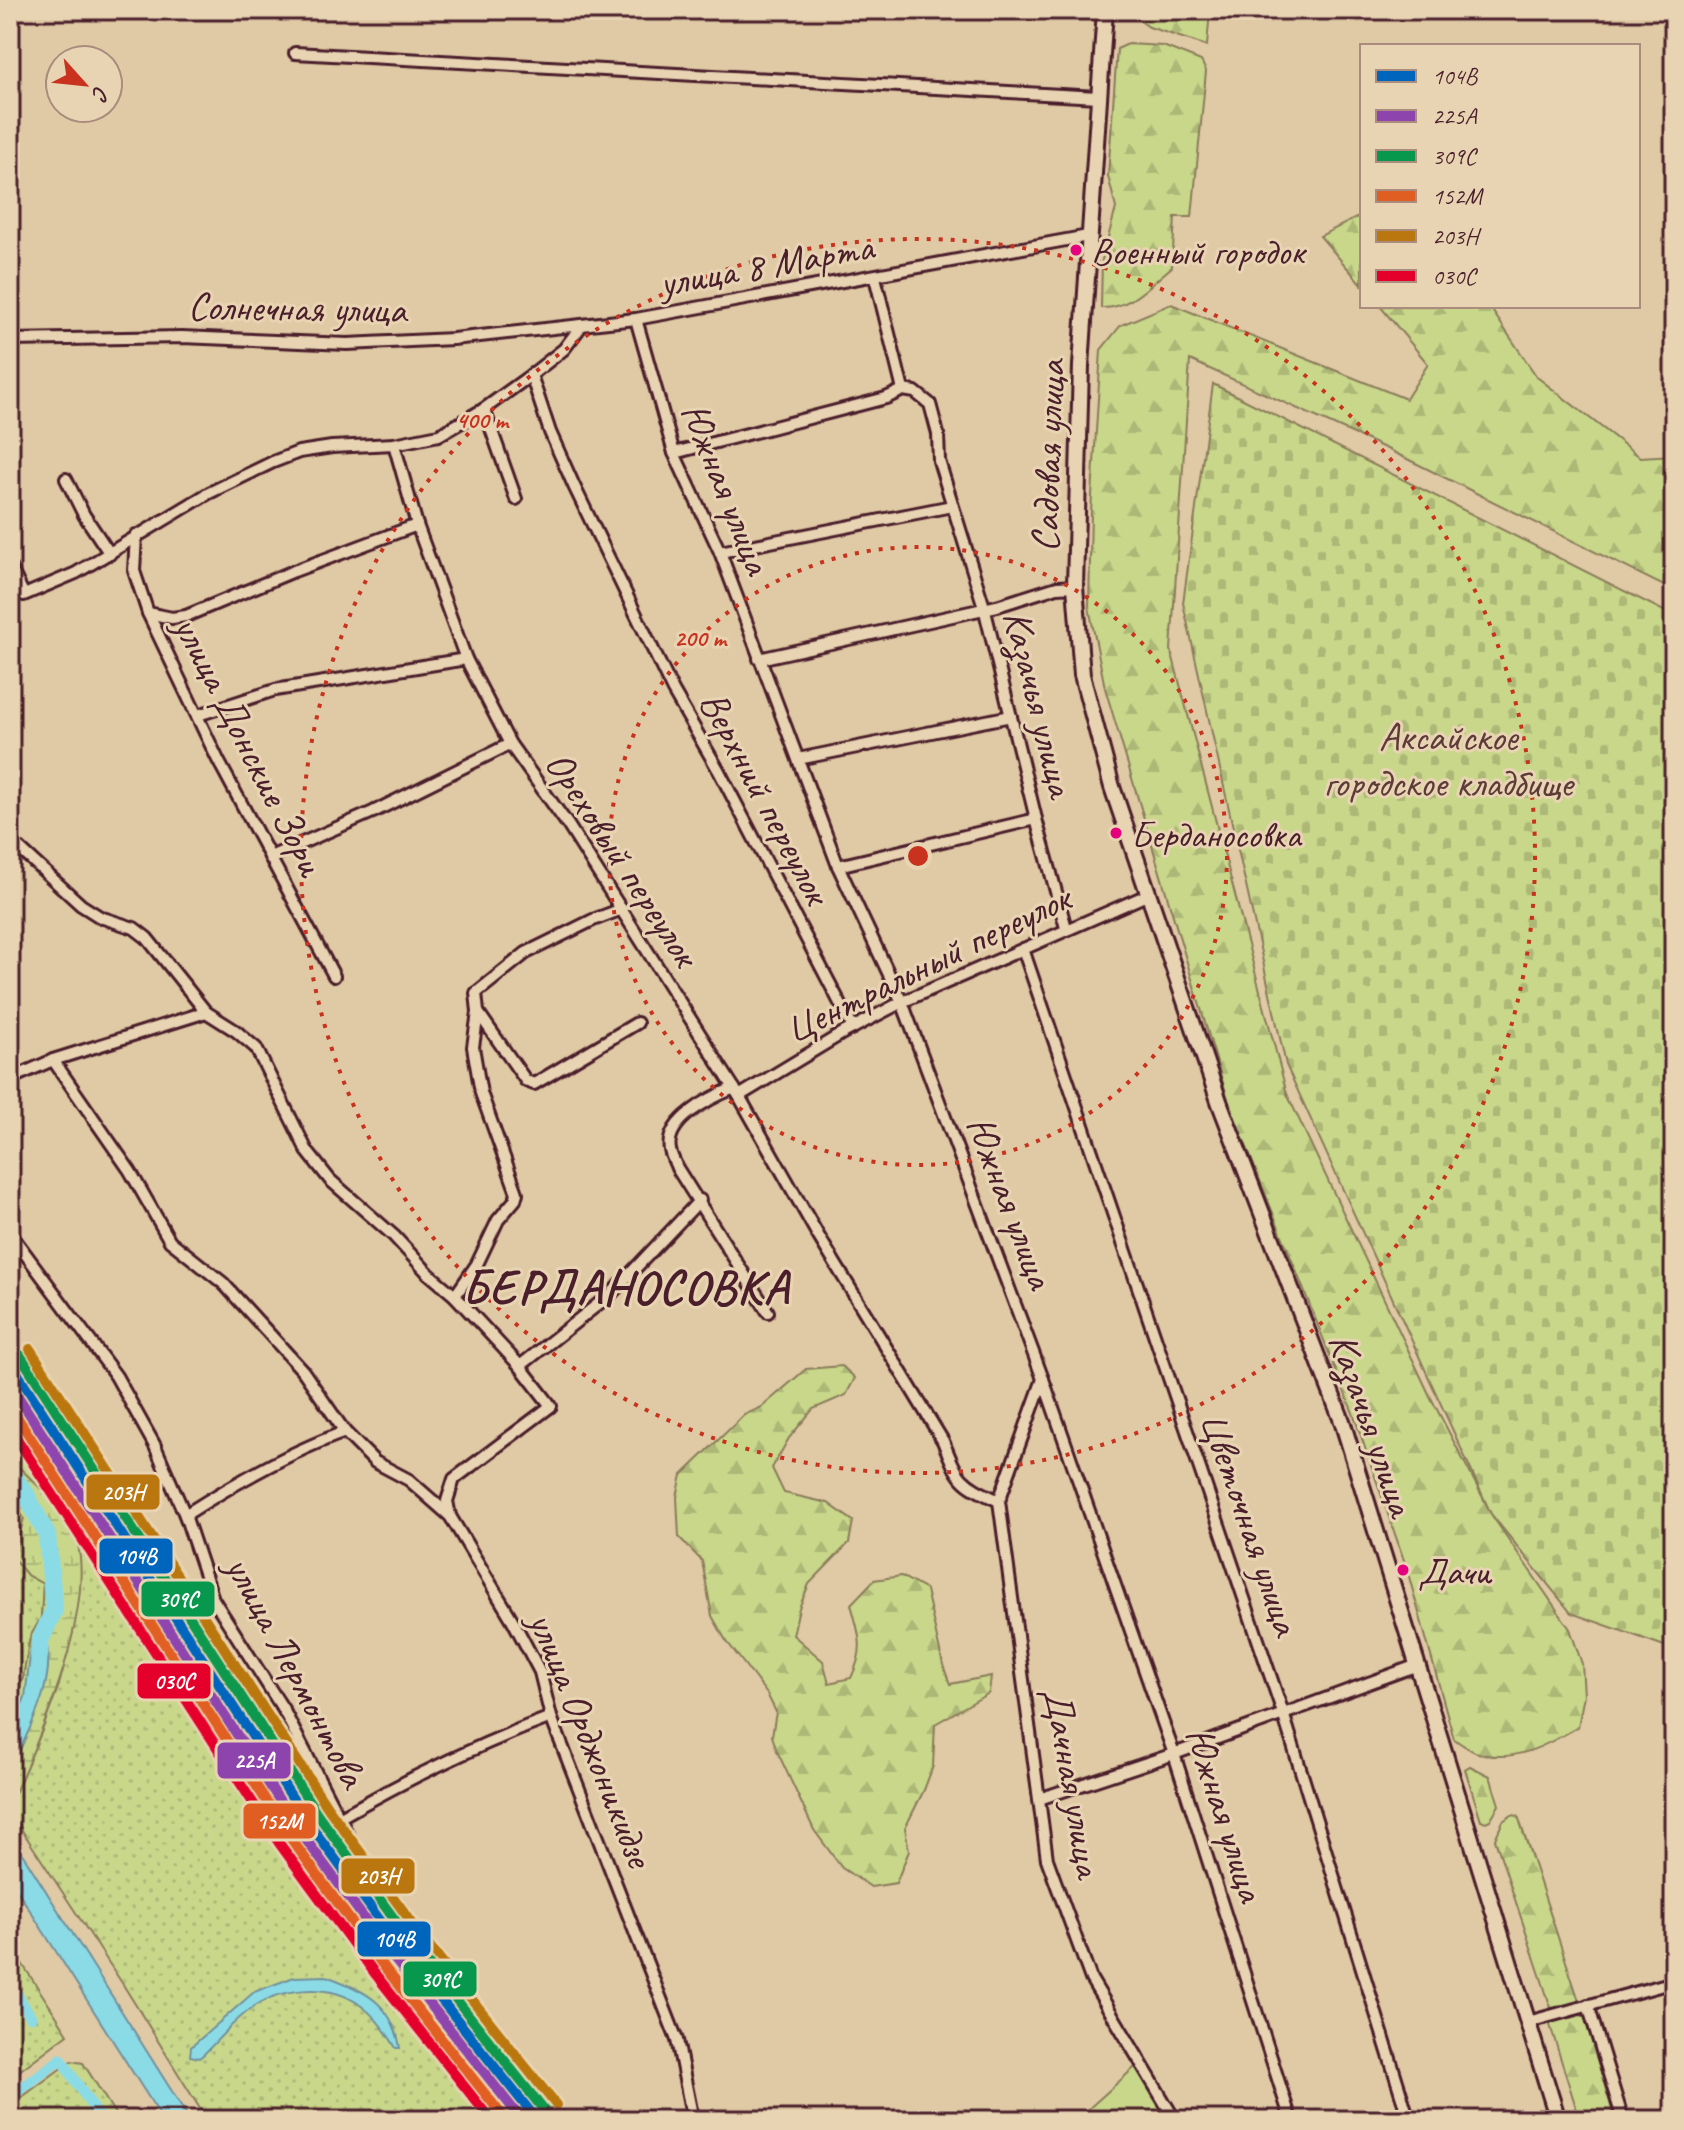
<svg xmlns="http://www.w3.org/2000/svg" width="1684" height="2130" font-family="Caveat,sans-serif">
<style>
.grass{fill:url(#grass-dots);stroke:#897b5a;stroke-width:2}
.forest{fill:url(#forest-firs);stroke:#897b5a;stroke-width:2}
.wetland{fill:url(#wetland-marsh);stroke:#897b5a;stroke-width:2}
.cemetery{fill:url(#cemetery-stones);stroke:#897b5a;stroke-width:2}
.green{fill:#c8d78a;stroke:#897b5a;stroke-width:2}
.water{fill:#8bdbe6;stroke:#71909b;stroke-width:2}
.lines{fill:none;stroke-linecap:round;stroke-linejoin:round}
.canal{stroke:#8bdbe6;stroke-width:11}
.river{stroke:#8bdbe6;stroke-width:18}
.minor-casing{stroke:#4a1f2b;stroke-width:16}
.secondary-casing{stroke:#4a1f2b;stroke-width:20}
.minor{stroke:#e8d4b3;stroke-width:10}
.secondary{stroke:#e8d4b3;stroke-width:14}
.rail-1-casing{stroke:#e8d4b3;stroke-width:16}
.rail-2-casing{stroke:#e8d4b3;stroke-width:16}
.rail-3-casing{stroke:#e8d4b3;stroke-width:16}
.rail-4-casing{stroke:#e8d4b3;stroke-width:16}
.rail-5-casing{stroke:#e8d4b3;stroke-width:16}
.rail-6-casing{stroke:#e8d4b3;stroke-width:16}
.rail-1{stroke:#0065bd;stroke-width:10}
.rail-2{stroke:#8e44ad;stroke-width:10}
.rail-3{stroke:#07984d;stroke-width:10}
.rail-4{stroke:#e15e23;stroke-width:10}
.rail-5{stroke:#ba770f;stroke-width:10}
.rail-6{stroke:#e4002b;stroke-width:10}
.ring{fill:none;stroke:#c8321e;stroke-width:4;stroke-dasharray:4 8}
.bus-dot{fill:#e5007d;stroke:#e8d4b3;stroke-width:3}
.labels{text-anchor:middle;stroke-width:6;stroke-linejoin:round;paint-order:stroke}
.bus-label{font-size:38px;fill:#4a1f2b;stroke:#e8d4b3;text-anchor:start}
.street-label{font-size:40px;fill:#4a1f2b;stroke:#e8d4b3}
.park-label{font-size:40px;fill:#5d3b39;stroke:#e8d4b3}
.district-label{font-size:48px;font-weight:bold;letter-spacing:2px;fill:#4a1f2b;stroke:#e8d4b3}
.centre{fill:#c8321e;stroke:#e8d4b3;stroke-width:4}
.ring-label{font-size:24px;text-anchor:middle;font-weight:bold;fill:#c8321e;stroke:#e8d4b3;stroke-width:6;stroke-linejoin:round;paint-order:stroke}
.line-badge{stroke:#e8d4b3;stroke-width:3}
.badge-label{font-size:22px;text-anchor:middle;font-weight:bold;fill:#fff}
</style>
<defs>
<pattern id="grass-dots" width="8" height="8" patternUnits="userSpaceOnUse" patternTransform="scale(2)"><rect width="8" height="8" fill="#c8d78a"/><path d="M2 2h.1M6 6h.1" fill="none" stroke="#adb877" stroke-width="1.8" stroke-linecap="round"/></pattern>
<pattern id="forest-firs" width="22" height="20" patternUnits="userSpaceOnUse" patternTransform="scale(2)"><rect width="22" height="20" fill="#c8d78a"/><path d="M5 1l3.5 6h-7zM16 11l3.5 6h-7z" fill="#adb877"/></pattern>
<pattern id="wetland-marsh" width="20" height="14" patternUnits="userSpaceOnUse" patternTransform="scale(2)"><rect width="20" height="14" fill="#c8d78a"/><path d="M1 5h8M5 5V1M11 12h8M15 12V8" fill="none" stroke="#adb877"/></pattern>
<pattern id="cemetery-stones" width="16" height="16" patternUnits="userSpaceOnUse" patternTransform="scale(2)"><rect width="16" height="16" fill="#c8d78a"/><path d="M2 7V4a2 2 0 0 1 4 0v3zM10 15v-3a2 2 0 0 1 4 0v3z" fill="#adb877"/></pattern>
</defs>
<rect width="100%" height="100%" fill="#e0caa5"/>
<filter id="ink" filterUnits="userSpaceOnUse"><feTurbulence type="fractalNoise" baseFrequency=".0125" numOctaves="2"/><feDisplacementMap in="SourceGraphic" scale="16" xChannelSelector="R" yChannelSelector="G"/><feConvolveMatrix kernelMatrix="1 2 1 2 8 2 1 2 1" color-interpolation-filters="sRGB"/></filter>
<g filter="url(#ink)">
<!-- grass -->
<g class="grass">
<path d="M10 1397 377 1951 511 2120H207L122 1983 10 1812V1804L42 1731 59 1685 74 1628 69 1520 10 1458Z"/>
<path d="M10 1499 24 1518 20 1535 27 1575 43 1584 41 1618 30 1637 23 1678 10 1716Z"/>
<path d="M10 1945 68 2034 10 2078Z"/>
<path d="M71 2061 83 2063 119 2120H10V2106Z"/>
</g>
<!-- forest -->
<g class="forest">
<path d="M1125 10H1210L1207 46 1149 27Z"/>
<path d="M1128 44 1163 46 1201 61 1206 71 1192 217H1175L1172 267C1149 285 1131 309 1101 308L1102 260 1116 208 1108 176 1117 49Z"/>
<path d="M1362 215V285L1320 236Z"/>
<path d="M1171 304 1406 399 1428 364 1380 306H1489L1537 377 1640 457 1674 455V591L1387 449 1190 360 1171 650 1287 1094 1430 1396 1493 1517 1570 1629 1582 1664 1584 1695 1578 1727C1547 1745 1512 1765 1475 1752 1468 1749 1460 1743 1454 1739L1406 1566 1353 1413 1229 1103 1105 688 1089 607 1091 512 1101 350 1121 325Z"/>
<path d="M842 1366 855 1378 846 1395 813 1409 789 1438 772 1468 784 1493 828 1503 853 1521 849 1543 809 1584 799 1608 793 1635 823 1661 829 1683 851 1678C866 1647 859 1635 851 1604L874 1580 901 1576 926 1590 943 1665 950 1684 991 1676 989 1693 935 1724 933 1766 924 1790 905 1828 909 1851 896 1883 871 1887 842 1868 814 1830 777 1751 772 1736 776 1712 767 1694 725 1639 712 1616 702 1561 679 1537 677 1497 682 1475 744 1415 762 1407 806 1369Z"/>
<path d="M1470 1766 1490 1776 1499 1805 1490 1820 1486 1822 1481 1820 1465 1769Z"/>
<path d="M1512 1815 1518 1816 1579 2001 1552 2011 1495 1839 1503 1821Z"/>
<path d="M1580 2014 1585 2018 1615 2120H1580L1550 2025 1555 2018Z"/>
</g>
<!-- wetland -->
<path class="wetland" d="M10 1458C25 1474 58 1503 69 1521 108 1587 39 1739 10 1804V1716L23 1678 30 1637 41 1618 43 1584 27 1575 13 1558 24 1518 10 1499Z"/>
<!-- cemetery -->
<path class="cemetery" d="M1213 384 1674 616 1673 1649 1571 1613 1491 1514 1286 1065 1183 603Z"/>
<!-- green -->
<path class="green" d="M1144 2059 1178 2120H1076Z"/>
<!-- water -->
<g class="water">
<path d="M44 1633C60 1679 28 1730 10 1771V1733L25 1697 31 1648 37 1637Z"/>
<path d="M10 1834 190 2120H163L10 1879Z"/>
<path d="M326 1976C365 1990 393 2004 400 2048H396C387 2033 375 2015 360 2005 329 1982 278 1987 248 2011 232 2023 218 2040 203 2055L199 2058 190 2056 191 2047 254 1992 294 1977Z"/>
</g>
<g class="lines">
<!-- canal -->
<g class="canal">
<path d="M10 1983 31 2017"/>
<path d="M10 2097 61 2059 101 2120"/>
</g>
<!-- river -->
<path class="river" d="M10 1472 26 1494 47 1535 54 1610 40 1641 39 1656"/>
<!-- minor casing -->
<g class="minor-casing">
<g id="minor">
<path d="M295 53 1098 97"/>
<path d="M875 277 903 390 915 392 930 404 938 434 939 461 984 607 1036 819 1066 928"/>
<path d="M636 319 674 453 720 552 838 866 902 1002 1043 1379 1174 1754 1291 2120"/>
<path d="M10 340 182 337 347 344 453 339 636 319 1088 236"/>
<path d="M531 375 550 432 574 486 673 691 719 771 853 1028"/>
<path d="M484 409 516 499"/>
<path d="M394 444 417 525 466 659 510 744 568 825 739 1096 819 1237 943 1441C959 1481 960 1483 999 1501"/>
<path d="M674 453 886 398 903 390"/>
<path d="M66 479 84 515 110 554"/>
<path d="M136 535 134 571 148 613 218 760 334 976"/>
<path d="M720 552 952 506"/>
<path d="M10 567 24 595 76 573 209 493 273 462 299 452 332 447 394 444 439 435 484 409 531 375 564 349 582 325"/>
<path d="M148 613 172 618 186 616 294 571 417 525"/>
<path d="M759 659 997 606 1057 587 1075 586"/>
<path d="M198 715 275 690 466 659"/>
<path d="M798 759 1011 716"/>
<path d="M10 840 81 905 100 917 134 928 147 938 206 1012 236 1031 256 1048 307 1151 330 1180 394 1236 429 1274 455 1296 520 1366 551 1406 454 1479 447 1501 450 1516"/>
<path d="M270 857 373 812 510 744"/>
<path d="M838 866 1036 819"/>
<path d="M622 909 593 920 526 953 476 993 478 1012 526 1081 534 1084 637 1023"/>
<path d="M1023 949 1283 1713 1409 2120"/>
<path d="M53 1060 130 1171 170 1241 223 1283 303 1371 345 1432 375 1462 409 1480 450 1516 513 1621 540 1672 551 1717 677 2040 693 2120"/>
<path d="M10 1079 53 1060 206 1012"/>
<path d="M734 1088C712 1097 664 1120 670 1150 671 1156 675 1162 677 1168L768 1312"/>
<path d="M739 1096 843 1033 902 1002 1147 895"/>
<path d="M10 1233 116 1376 155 1446 185 1515 213 1599 283 1709 364 1866 561 2120"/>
<path d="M455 1296 477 1264 498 1220 515 1200 517 1193 481 1093 473 1047 478 1012"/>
<path d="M520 1366 611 1294 700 1200"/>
<path d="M1043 1379 999 1501 1047 1859 1091 1979 1175 2120"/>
<path d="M185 1515C235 1483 289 1452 345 1432"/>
<path d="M1039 1799 1174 1754 1418 1665"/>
<path d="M339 1818C410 1777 474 1746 551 1717"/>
<path d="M1588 2005 1623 2120"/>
<path d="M1528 2022 1674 1982"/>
</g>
</g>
<!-- secondary casing -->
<g class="secondary-casing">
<path id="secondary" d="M1105 10 1081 366 1075 586 1082 675 1112 787 1220 1104 1342 1421 1558 2120"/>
</g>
<!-- minor -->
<use href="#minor" class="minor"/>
<!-- secondary -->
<use href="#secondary" class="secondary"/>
<!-- rail-1 casing -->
<g class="rail-1-casing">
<path id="rail-1" d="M10 1362 308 1822 404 1953 537 2120"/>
</g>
<!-- rail-2 casing -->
<g class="rail-2-casing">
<path id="rail-2" d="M10 1384 298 1829 395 1960 522 2120"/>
</g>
<!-- rail-3 casing -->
<g class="rail-3-casing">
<path id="rail-3" d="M20 1355 318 1815 414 1946 546 2113"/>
</g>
<!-- rail-4 casing -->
<g class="rail-4-casing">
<path id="rail-4" d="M10 1406 289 1836 385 1968 506 2120"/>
</g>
<!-- rail-5 casing -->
<g class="rail-5-casing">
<path id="rail-5" d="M30 1349 328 1808 423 1938 556 2105"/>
</g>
<!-- rail-6 casing -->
<g class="rail-6-casing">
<path id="rail-6" d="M10 1428 279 1843 376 1975 491 2120"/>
</g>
<!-- rail-1 -->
<use href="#rail-1" class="rail-1"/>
<!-- rail-2 -->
<use href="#rail-2" class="rail-2"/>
<!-- rail-3 -->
<use href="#rail-3" class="rail-3"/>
<!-- rail-4 -->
<use href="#rail-4" class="rail-4"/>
<!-- rail-5 -->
<use href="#rail-5" class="rail-5"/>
<!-- rail-6 -->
<use href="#rail-6" class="rail-6"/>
</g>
</g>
<!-- distance rings -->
<g class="ring">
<circle cx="918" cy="856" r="309"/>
<circle cx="918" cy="856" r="617"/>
</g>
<!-- markers -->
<g class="bus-dot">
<circle cx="1076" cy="250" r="7"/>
<circle cx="1116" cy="833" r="7"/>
<circle cx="1403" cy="1570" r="7"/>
</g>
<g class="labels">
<!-- bus labels -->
<g class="bus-label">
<text x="1091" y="264">Военный городок</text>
<text x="1131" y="847">Берданосовка</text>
<text x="1418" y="1584">Дачи</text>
</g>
<!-- street labels -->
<g class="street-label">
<text transform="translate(766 264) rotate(-10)" y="14">улица 8 Марта</text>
<text transform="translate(297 307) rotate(1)" y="14">Солнечная улица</text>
<text transform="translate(1047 456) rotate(-88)" y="14">Садовая улица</text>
<text transform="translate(727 488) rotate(68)" y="14">Южная улица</text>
<text transform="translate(1040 703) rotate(76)" y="14">Казачья улица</text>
<text transform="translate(250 745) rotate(63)" y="14">улица Донские Зори</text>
<text transform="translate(766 797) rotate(62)" y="14">Верхний переулок</text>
<text transform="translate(623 858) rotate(57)" y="14">Ореховый переулок</text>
<text transform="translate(927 963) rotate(-26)" y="14">Центральный переулок</text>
<text transform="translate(1011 1202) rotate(69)" y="14">Южная улица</text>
<text transform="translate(1373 1424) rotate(71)" y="14">Казачья улица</text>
<text transform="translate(1251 1523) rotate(71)" y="14">Цветочная улица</text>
<text transform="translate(297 1671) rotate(62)" y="14">улица Лермонтова</text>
<text transform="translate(592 1739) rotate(68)" y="14">улица Орджоникидзе</text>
<text transform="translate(1074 1782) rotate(80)" y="14">Дачная улица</text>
<text transform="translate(1226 1814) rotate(72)" y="14">Южная улица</text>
</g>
<!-- park labels -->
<g class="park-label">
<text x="1448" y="750">Аксайское<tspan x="1448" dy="46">городское кладбище</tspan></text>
</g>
<!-- district labels -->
<g class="district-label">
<text x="626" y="1303">БЕРДАНОСОВКА</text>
</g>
</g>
<circle cx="918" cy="856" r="12" class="centre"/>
<g class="ring-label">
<text x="482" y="428">400 m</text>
<text x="700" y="646">200 m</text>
</g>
<g class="line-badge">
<rect x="85" y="1473" width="76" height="38" rx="8" fill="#ba770f"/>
<rect x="98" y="1537" width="76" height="38" rx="8" fill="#0065bd"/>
<rect x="140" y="1580" width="76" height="38" rx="8" fill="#07984d"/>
<rect x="136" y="1662" width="76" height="38" rx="8" fill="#e4002b"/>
<rect x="216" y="1741" width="76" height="39" rx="8" fill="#8e44ad"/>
<rect x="242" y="1802" width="75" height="38" rx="8" fill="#e15e23"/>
<rect x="340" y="1857" width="76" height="38" rx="8" fill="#ba770f"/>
<rect x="356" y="1920" width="76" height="38" rx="8" fill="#0065bd"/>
<rect x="402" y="1960" width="76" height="38" rx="8" fill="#07984d"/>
</g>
<g class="badge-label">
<text x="123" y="1500">203Н</text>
<text x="136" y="1564">104В</text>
<text x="178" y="1607">309С</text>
<text x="174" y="1689">030C</text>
<text x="254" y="1768">225А</text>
<text x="279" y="1829">152М</text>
<text x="378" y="1884">203Н</text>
<text x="394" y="1947">104В</text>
<text x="440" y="1987">309С</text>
</g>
<!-- margin -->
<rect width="1684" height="2130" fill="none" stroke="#e8d4b3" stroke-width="40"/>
<rect x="20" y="20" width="1644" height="2090" fill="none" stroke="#4a1f2b" stroke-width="3" filter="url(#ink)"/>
<!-- legend -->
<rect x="1360" y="44" width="280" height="264" fill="#e8d4b3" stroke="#a98c7d" stroke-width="2"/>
<rect x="1376" y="70" width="40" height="12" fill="#0065bd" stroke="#a98c7d" stroke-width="2"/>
<text x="1432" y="84" font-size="24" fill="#4a1f2b">104В</text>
<rect x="1376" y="110" width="40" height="12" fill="#8e44ad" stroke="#a98c7d" stroke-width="2"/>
<text x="1432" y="124" font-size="24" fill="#4a1f2b">225А</text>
<rect x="1376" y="150" width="40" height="12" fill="#07984d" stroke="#a98c7d" stroke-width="2"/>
<text x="1432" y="164" font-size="24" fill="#4a1f2b">309С</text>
<rect x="1376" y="190" width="40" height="12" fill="#e15e23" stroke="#a98c7d" stroke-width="2"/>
<text x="1432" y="204" font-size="24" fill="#4a1f2b">152М</text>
<rect x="1376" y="230" width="40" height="12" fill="#ba770f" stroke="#a98c7d" stroke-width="2"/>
<text x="1432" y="244" font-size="24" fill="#4a1f2b">203Н</text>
<rect x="1376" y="270" width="40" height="12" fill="#e4002b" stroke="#a98c7d" stroke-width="2"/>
<text x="1432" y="284" font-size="24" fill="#4a1f2b">030C</text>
<!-- north arrow -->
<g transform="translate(84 84) rotate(117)"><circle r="38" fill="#e8d4b3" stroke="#a98c7d" stroke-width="2"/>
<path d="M0-6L14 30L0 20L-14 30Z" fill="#c8321e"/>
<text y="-12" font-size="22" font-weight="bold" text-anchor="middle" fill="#4a1f2b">С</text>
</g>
</svg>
